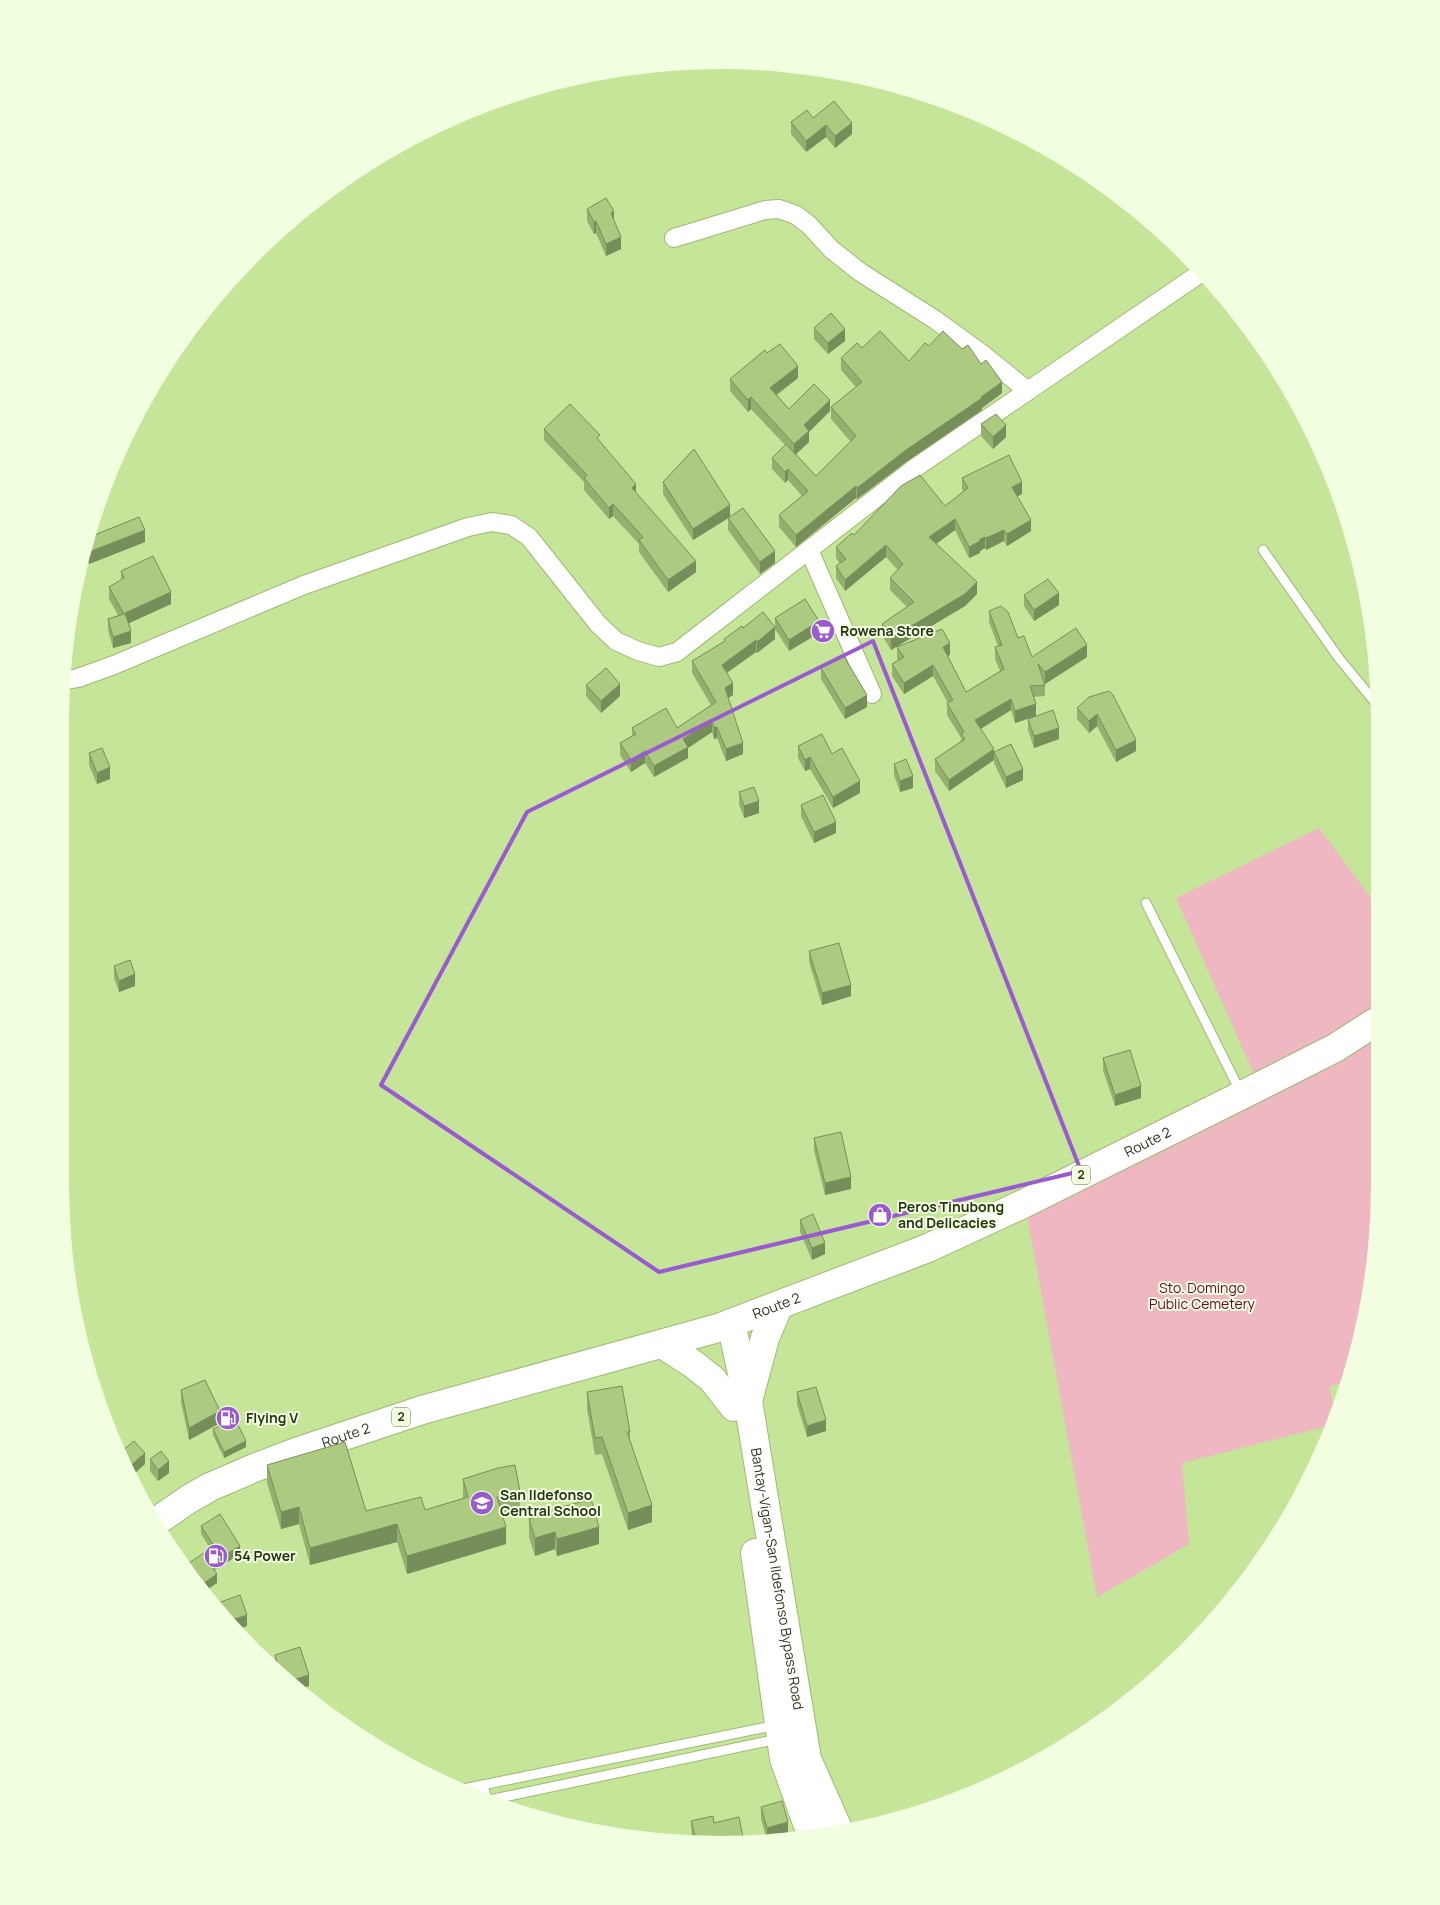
<svg xmlns="http://www.w3.org/2000/svg" width="1440" height="1905" font-family="Manrope,sans-serif">
<style>
.green{fill:#efb7c1}
.lines{fill:none;stroke-linecap:round;stroke-linejoin:round}
.service-casing{stroke:#9dbb71;stroke-width:11}
.minor-casing{stroke:#9dbb71;stroke-width:20}
.primary-casing{stroke:#9dbb71;stroke-width:30}
.trunk-casing{stroke:#9dbb71;stroke-width:30}
.service{stroke:#fff;stroke-width:9}
.minor{stroke:#fff;stroke-width:18}
.primary{stroke:#fff;stroke-width:28}
.trunk{stroke:#fff;stroke-width:28}
.wall{fill:#94af6e}
.shaded-wall{fill:#788e5a}
.building{fill:#accb80;stroke:#788e5a}
.marked{fill:none;stroke:#9a5ad1;stroke-width:4;stroke-linejoin:round}
.labels{text-anchor:middle;stroke-width:4;stroke-linejoin:round;paint-order:stroke}
.shield{fill:#f1fee0;stroke:#657153;stroke-width:1}
.shield-label{font-size:12px;font-weight:bold;fill:#293516}
.poi-label{font-size:14px;font-weight:bold;fill:#293516;stroke:#f1fee0;text-anchor:start}
.street-label{font-size:14px;fill:#293516;stroke:#f1fee0}
.park-label{font-size:14px;fill:#6b072d;stroke:#f1fee0}
</style>
<rect width="100%" height="100%" fill="#c5e598"/>
<!-- green -->
<path class="green" d="M1319 828 1374 902V1271L1349 1380 1330 1387 1335 1418 1332 1425 1182 1463 1189 1544 1097 1597 1026 1210 1260 1088 1176 898Z"/>
<g class="lines">
<!-- service casing -->
<g class="service-casing">
<g id="service">
<path d="M1263 550 1338 657 1374 701"/>
<path d="M1146 903 1241 1093"/>
<path d="M483 1785 486 1797"/>
<path d="M463 1789 777 1725"/>
<path d="M494 1799 778 1739"/>
</g>
</g>
<!-- minor casing -->
<g class="minor-casing">
<g id="minor">
<path d="M674 238 765 210 779 209 796 215 809 225 831 249 860 272 934 319 981 353 1028 391"/>
<path d="M809 550 872 694"/>
<path d="M61 681 78 678 114 665 304 585 468 527 492 522 511 525 529 537 598 624 616 641 638 651 659 657 677 652 912 470 1202 272"/>
</g>
</g>
<!-- primary casing -->
<g class="primary-casing">
<g id="primary">
<path id="s1" d="M731 1323 748 1401 807 1759 838 1829"/>
<path d="M755 1553 784 1759 807 1823 813 1834"/>
</g>
</g>
<!-- trunk casing -->
<g class="trunk-casing">
<g id="trunk">
<path d="M662 1344 693 1364 712 1379 734 1407"/>
<path d="M748 1401 765 1338 779 1305"/>
<path id="s2" d="M154 1523 189 1499 210 1487 254 1468 296 1452 422 1410 718 1328 928 1248 1023 1204 1242 1095 1335 1048 1374 1023"/>
</g>
</g>
<!-- service -->
<use href="#service" class="service"/>
<!-- minor -->
<use href="#minor" class="minor"/>
<!-- primary -->
<use href="#primary" class="primary"/>
<!-- trunk -->
<use href="#trunk" class="trunk"/>
</g>
<!-- wall -->
<g class="wall">
<path d="M813 118 852 134 835 148 826 137 806 152 791 134V122Z"/>
<path d="M587 209 614 220 621 249 606 256 596 233 594 234 587 221Z"/>
<path d="M1211 283 1238 316 1211 290Z"/>
<path d="M814 328 845 341 828 354 814 339Z"/>
<path d="M929 346 962 349 981 364 1002 393 982 408V410L906 462 857 499 856 498 796 547 779 527V515L802 496 788 480 785 483 772 469V458L785 445 751 409 748 412 730 391V379L767 353 798 378 777 395 789 409 830 411 809 432V442L796 454 816 476 851 442 831 419V407L856 387 841 370V358L862 348 909 361Z"/>
<path d="M981 424 1006 437 993 449 981 436Z"/>
<path d="M544 429 600 441 636 493 696 572 668 592 639 552V544L613 516 609 519 584 490V482L544 440Z"/>
<path d="M962 478 1022 494 1017 496 1031 531 1007 546 1004 541 986 550 985 548 980 551V553L969 558 955 530 936 544 977 594 965 606 891 650 882 635V624L907 607 890 590V578L898 570 886 557 845 591 836 578V566L840 564 836 558V547L854 535 945 506 963 492 962 489Z"/>
<path d="M663 482 730 517 693 540 663 494Z"/>
<path d="M728 518 775 563 760 574 728 530Z"/>
<path d="M87 538 145 542 89 564 84 551V546Z"/>
<path d="M121 571 171 604 129 623 131 643 113 648 108 630V619L118 615 109 599V587L121 580Z"/>
<path d="M1024 595 1059 605 1034 621 1024 606Z"/>
<path d="M989 611 1018 638 1032 657H1087L1045 684 1044 682 1045 685V696L1034 697 1036 716 1015 723 1011 710 981 729 994 760 949 791 935 771V759L961 741V738L947 715V703H948L933 676 904 694 892 676V664L898 660 897 658V647L950 655 947 656 966 692 1000 671 995 659V647L998 646 989 622Z"/>
<path d="M775 618 819 633 789 651 775 629Z"/>
<path d="M743 628 775 639 757 653 756 652 727 673 733 695 728 698 743 754 726 761 717 738 714 739 712 732 688 748V758L654 777 645 763 631 772 620 755V743L632 736V728H677L711 705 692 673V661L724 642V639Z"/>
<path d="M821 668 867 707 845 719 821 679Z"/>
<path d="M586 685 620 696 601 713 586 696Z"/>
<path d="M1113 695 1136 751 1116 762 1097 726 1089 733 1077 719V708Z"/>
<path d="M1028 719 1059 739 1034 748 1028 730Z"/>
<path d="M798 746 832 754 860 793 833 808 810 769 805 771 798 758Z"/>
<path d="M994 752 1023 780 1006 788 994 763Z"/>
<path d="M89 753 110 779 97 784 89 765Z"/>
<path d="M894 764 913 788 900 792 894 775Z"/>
<path d="M739 792 759 813 744 818 739 804Z"/>
<path d="M801 805 836 833 814 843 801 816Z"/>
<path d="M809 951 851 996 822 1005 809 962Z"/>
<path d="M114 966 135 986 119 992 114 978Z"/>
<path d="M1103 1058 1141 1098 1115 1106 1103 1070Z"/>
<path d="M814 1138 851 1189 825 1195 814 1150Z"/>
<path d="M800 1220 825 1254 812 1260 800 1232Z"/>
<path d="M181 1390 220 1423 189 1440 181 1402Z"/>
<path d="M587 1392 630 1432V1440L652 1522 628 1530 602 1454 595 1455 587 1409Z"/>
<path d="M797 1392 826 1431 807 1437 797 1404Z"/>
<path d="M213 1429 246 1447 224 1458 213 1435Z"/>
<path d="M150 1459 169 1473 158 1481 150 1471Z"/>
<path d="M267 1465 366 1511 425 1510 463 1499V1479L520 1492V1509L502 1513 506 1544 407 1574 397 1542 310 1565 299 1524 281 1529 267 1483Z"/>
<path d="M548 1511 599 1544 557 1556 555 1549 535 1556 529 1537V1519L548 1513Z"/>
<path d="M201 1526 240 1554 214 1570 217 1583 202 1593 210 1548 201 1534Z"/>
<path d="M275 1655 309 1686 298 1690 285 1681 277 1673 275 1667Z"/>
<path d="M761 1807 788 1834 767 1840 761 1819Z"/>
<path d="M691 1821 714 1823 744 1842 692 1839Z"/>
</g>
<!-- shaded-wall -->
<g class="shaded-wall">
<path d="M852 123V134L835 148V136Z"/>
<path d="M826 125V137L806 152V141Z"/>
<path d="M614 211V223L611 213Z"/>
<path d="M596 221V233L594 234V222Z"/>
<path d="M621 237V249L606 256V244Z"/>
<path d="M845 329V341L828 354V343Z"/>
<path d="M798 366V378L770 399V388Z"/>
<path d="M1002 382V393L982 408V410L906 462 857 499V488L906 450Z"/>
<path d="M751 397V409L748 412V400Z"/>
<path d="M830 400V411L809 432V442L794 456V444L804 425Z"/>
<path d="M1006 425V437L993 449V437Z"/>
<path d="M788 469V480L785 483V472Z"/>
<path d="M1022 482V494L1012 499V487Z"/>
<path d="M636 484V495L632 488Z"/>
<path d="M856 486V498L796 547V535Z"/>
<path d="M613 504V516L609 519V508Z"/>
<path d="M730 505V517L693 540V529Z"/>
<path d="M955 519V530L929 549V537Z"/>
<path d="M1031 520V531L1007 546V534Z"/>
<path d="M145 530V542L89 564V552Z"/>
<path d="M1004 530V541L986 550V538Z"/>
<path d="M985 537V548L980 551V553L969 558V547Z"/>
<path d="M886 545V557L845 591V580Z"/>
<path d="M775 551V563L760 574V562Z"/>
<path d="M696 561V572L668 592V580Z"/>
<path d="M977 582V594L965 606 891 650V638Z"/>
<path d="M171 592V604L125 625V613Z"/>
<path d="M1059 593V605L1034 621V610Z"/>
<path d="M819 621V633L789 651V640Z"/>
<path d="M775 627V639L757 653V642Z"/>
<path d="M131 631V643L113 648V637Z"/>
<path d="M756 640V652L722 676V665Z"/>
<path d="M950 643V655L943 658V647Z"/>
<path d="M1087 645V657L1045 684V672Z"/>
<path d="M933 665V676L904 694V683Z"/>
<path d="M733 683V695L725 700V688Z"/>
<path d="M620 684V696L601 713V701Z"/>
<path d="M867 695V707L845 719V708Z"/>
<path d="M1011 699V710L975 732V720Z"/>
<path d="M1036 704V716L1015 723V711Z"/>
<path d="M1097 714V726L1089 733V721Z"/>
<path d="M712 721V732L688 748V758L654 777V766L683 739Z"/>
<path d="M717 727V738L714 739V728Z"/>
<path d="M1059 728V739L1034 748V736Z"/>
<path d="M64 736V748L61 749V737Z"/>
<path d="M1136 740V751L1116 762V750Z"/>
<path d="M743 743V754L726 761V749Z"/>
<path d="M994 749V760L949 791V780Z"/>
<path d="M645 751V763L631 772V760Z"/>
<path d="M810 757V769L805 771V760Z"/>
<path d="M110 767V779L97 784V773Z"/>
<path d="M1023 769V780L1006 788V777Z"/>
<path d="M913 776V788L900 792V781Z"/>
<path d="M860 781V793L833 808V797Z"/>
<path d="M759 801V813L744 818V806Z"/>
<path d="M836 822V833L814 843V832Z"/>
<path d="M135 974V986L119 992V981Z"/>
<path d="M851 985V996L822 1005V993Z"/>
<path d="M1141 1086V1098L1115 1106V1095Z"/>
<path d="M851 1177V1189L825 1195V1183Z"/>
<path d="M825 1243V1254L812 1260V1248Z"/>
<path d="M220 1411V1423L189 1440V1428Z"/>
<path d="M826 1420V1431L807 1437V1426Z"/>
<path d="M246 1441V1447L224 1458V1452Z"/>
<path d="M145 1453V1464L132 1476 129 1467Z"/>
<path d="M169 1461V1473L158 1481V1470Z"/>
<path d="M652 1505V1522L628 1530V1513Z"/>
<path d="M299 1507V1524L281 1529V1512Z"/>
<path d="M397 1524V1542L310 1565V1548Z"/>
<path d="M506 1527V1544L407 1574V1556Z"/>
<path d="M599 1527V1544L557 1556V1539Z"/>
<path d="M555 1532V1549L535 1556V1538Z"/>
<path d="M240 1546V1554L210 1573V1564Z"/>
<path d="M217 1574V1583L202 1593 197 1588Z"/>
<path d="M247 1615V1626L237 1630 228 1621Z"/>
<path d="M309 1675V1686L298 1690 286 1682Z"/>
<path d="M788 1822V1834L767 1840V1828Z"/>
</g>
<!-- building -->
<g class="building">
<path d="M834 101 852 123 835 136 826 125 806 141 791 122 807 110 813 118Z"/>
<path d="M606 198 614 211 611 213 621 237 606 244 596 221 594 222 587 209Z"/>
<path d="M831 313 845 329 828 343 814 328Z"/>
<path d="M880 331 909 361 925 343 929 346 943 331 962 349 968 345 981 364 986 360 1002 382 981 397 982 398 906 450 857 488 856 486 796 535 779 515 808 491 788 469 785 472 772 458 786 444 816 476 856 436 831 407 862 382 841 358 857 343 862 348Z"/>
<path d="M780 344 798 366 770 388 789 409 814 384 830 400 804 425 809 431 794 444 751 397 748 400 730 379 765 350 767 353Z"/>
<path d="M570 404 600 435 597 438 636 484 632 488 696 561 668 580 639 540 643 537 613 504 609 508 584 478 587 475 544 429Z"/>
<path d="M996 414 1006 425 993 437 981 424Z"/>
<path d="M694 449 730 505 693 529 663 482Z"/>
<path d="M1009 455 1022 482 1012 487 1031 520 1007 534 1004 530 986 538 985 537 980 539V541L969 547 955 519 929 537 977 582 965 594 891 638 882 624 914 602 890 578 903 564 886 545 845 580 836 566 846 559 836 547 852 533 854 535 901 486 920 475 945 506 968 488 962 478Z"/>
<path d="M743 508 775 551 760 562 728 518Z"/>
<path d="M139 517 145 530 89 552 85 542 87 538Z"/>
<path d="M153 556 171 592 125 613 131 631 113 637 108 619 124 614 109 587 124 578 121 571Z"/>
<path d="M1048 579 1059 593 1034 610 1024 595Z"/>
<path d="M805 599 819 621 789 640 775 618Z"/>
<path d="M1001 606 1008 612 1018 638 1024 636 1032 657 1076 628 1087 645 1045 672 1038 664 1045 685 1030 686 1036 704 1015 711 1011 699 975 720 994 749 949 780 935 759 965 739 961 734 964 732 947 703 953 700 933 665 904 683 892 664 904 657 897 647 942 629 950 643 943 647 966 692 1004 669 995 647 1002 645 989 611Z"/>
<path d="M763 612 775 627 757 642 756 640 722 665 733 683 725 688 743 743 726 749 717 727 714 728 712 721 683 739 688 747 654 766 645 751 631 760 620 743 636 734 632 728 666 708 677 728 716 702 692 661 725 641 724 639 742 626 743 628Z"/>
<path d="M843 655 867 695 845 708 821 668Z"/>
<path d="M606 668 620 684 601 701 586 685Z"/>
<path d="M1109 691 1113 695 1136 740 1116 750 1097 714 1089 721 1077 708 1089 697Z"/>
<path d="M1053 710 1059 728 1034 736 1028 719Z"/>
<path d="M822 734 832 754 842 748 860 781 833 797 810 757 805 760 798 746Z"/>
<path d="M1011 744 1023 769 1006 777 994 752Z"/>
<path d="M102 748 110 767 97 773 89 753Z"/>
<path d="M906 759 913 776 900 781 894 764Z"/>
<path d="M754 787 759 801 744 806 739 792Z"/>
<path d="M823 795 836 822 814 832 801 805Z"/>
<path d="M839 943 851 985 822 993 809 951Z"/>
<path d="M130 960 135 974 119 981 114 966Z"/>
<path d="M1130 1050 1141 1086 1115 1095 1103 1058Z"/>
<path d="M841 1132 851 1177 825 1183 814 1138Z"/>
<path d="M813 1214 825 1243 812 1248 800 1220Z"/>
<path d="M205 1380 220 1411 189 1428 181 1390Z"/>
<path d="M622 1386 630 1432H627L652 1505 628 1513 602 1437 595 1438 587 1392Z"/>
<path d="M816 1387 826 1420 807 1426 797 1392Z"/>
<path d="M235 1419 246 1441 224 1452 213 1429Z"/>
<path d="M134 1441 145 1453 129 1467 122 1451Z"/>
<path d="M345 1442 366 1511 421 1497 425 1510 468 1497 463 1479 498 1468 515 1465 520 1492 497 1497 506 1527 407 1556 397 1524 310 1548 299 1507 281 1512 267 1465Z"/>
<path d="M161 1451 169 1461 158 1470 150 1459Z"/>
<path d="M591 1499 599 1527 557 1539 555 1532 535 1538 529 1519 549 1513 548 1511Z"/>
<path d="M220 1514 240 1546 210 1564 217 1574 197 1588 183 1567 214 1546 201 1526Z"/>
<path d="M240 1595 247 1615 228 1621 216 1608 215 1604Z"/>
<path d="M300 1647 309 1675 286 1682 282 1679 275 1655Z"/>
<path d="M782 1801 788 1822 767 1828 761 1807Z"/>
<path d="M713 1816 714 1823 739 1817 744 1842 696 1839 691 1821Z"/>
</g>
<!-- marked area -->
<path class="marked" d="M873 641 1081 1171 659 1272 381 1085 527 812Z"/>
<!-- icons -->
<defs>
<g id="supermarket-disc" transform="scale(1.25)"><circle r="9.5" fill="#9a5ad1" stroke="#f1fee0"/><path d="M-6-5.5h2.5l.6 2H6L4.5 2H-2.5L-4.4-4H-6ZM-1.5 3.2a1.3 1.3 0 1 0 .1 0ZM3 3.2a1.3 1.3 0 1 0 .1 0Z" fill="#fff"/></g>
<g id="shop-disc" transform="scale(1.25)"><circle r="9.5" fill="#9a5ad1" stroke="#f1fee0"/><path d="M-5-2.5h2.3a2.7 3.5 0 0 1 5.4 0H5L5.5 6h-11ZM-1.5-2.5h3a1.5 2.3 0 0 0-3 0Z" fill="#fff"/></g>
<g id="fuel-disc" transform="scale(1.25)"><circle r="9.5" fill="#9a5ad1" stroke="#f1fee0"/><path d="M-5.5-6h7V0h2V4h1.3V-2.5L3-4.5l.8-.8L6-3V5H2.5V1h-1V6h-7ZM-4.2-4.7v3.2H.2V-4.7Z" fill="#fff"/></g>
<g id="school-disc" transform="scale(1.25)"><circle r="9.5" fill="#9a5ad1" stroke="#f1fee0"/><path d="M0-5L7-2L0 1L-7-2ZM-4 1L0 2.5L4 1V4Q0 6-4 4Z" fill="#fff"/></g>
</defs>
<g fill-rule="evenodd">
<use href="#supermarket-disc" x="823" y="631"/>
<use href="#shop-disc" x="880" y="1215"/>
<use href="#fuel-disc" x="228" y="1418"/>
<use href="#school-disc" x="482" y="1503"/>
<use href="#fuel-disc" x="216" y="1556"/>
</g>
<g class="labels">
<!-- shield labels -->
<g class="shield">
<rect x="1072" y="1165.5" width="18" height="19" rx="4"/>
<rect x="392" y="1407.5" width="18" height="19" rx="4"/>
</g>
<g class="shield-label">
<text x="1081" y="1179">2</text>
<text x="401" y="1421">2</text>
</g>
<!-- poi labels -->
<g class="poi-label">
<text x="840" y="636">Rowena Store</text>
<text x="898" y="1212">Peros Tinubong<tspan x="898" dy="16">and Delicacies</tspan></text>
<text x="246" y="1423">Flying V</text>
<text x="500" y="1500">San Ildefonso<tspan x="500" dy="16">Central School</tspan></text>
<text x="234" y="1561">54 Power</text>
</g>
<!-- street labels -->
<g class="street-label">
<text dy="5" stroke="none"><textPath href="#s2" startOffset="1068">Route 2</textPath></text>
<text dy="5" stroke="none"><textPath href="#s2" startOffset="662">Route 2</textPath></text>
<text dy="5" stroke="none"><textPath href="#s2" startOffset="212">Route 2</textPath></text>
<text dy="5" stroke="none"><textPath href="#s1" startOffset="260">Bantay-Vigan-San Ildefonso Bypass Road</textPath></text>
</g>
<!-- park labels -->
<g class="park-label">
<text x="1202" y="1293">Sto. Domingo<tspan x="1202" dy="16">Public Cemetery</tspan></text>
</g>
</g>
<!-- crop -->
<path d="M0 0H1440V1905H0ZM720 69H720A651 651 0 0 1 1371 720V1185A651 651 0 0 1 720 1836H720A651 651 0 0 1 69 1185V720A651 651 0 0 1 720 69Z" fill="#f1fee0" fill-rule="evenodd"/>
</svg>
